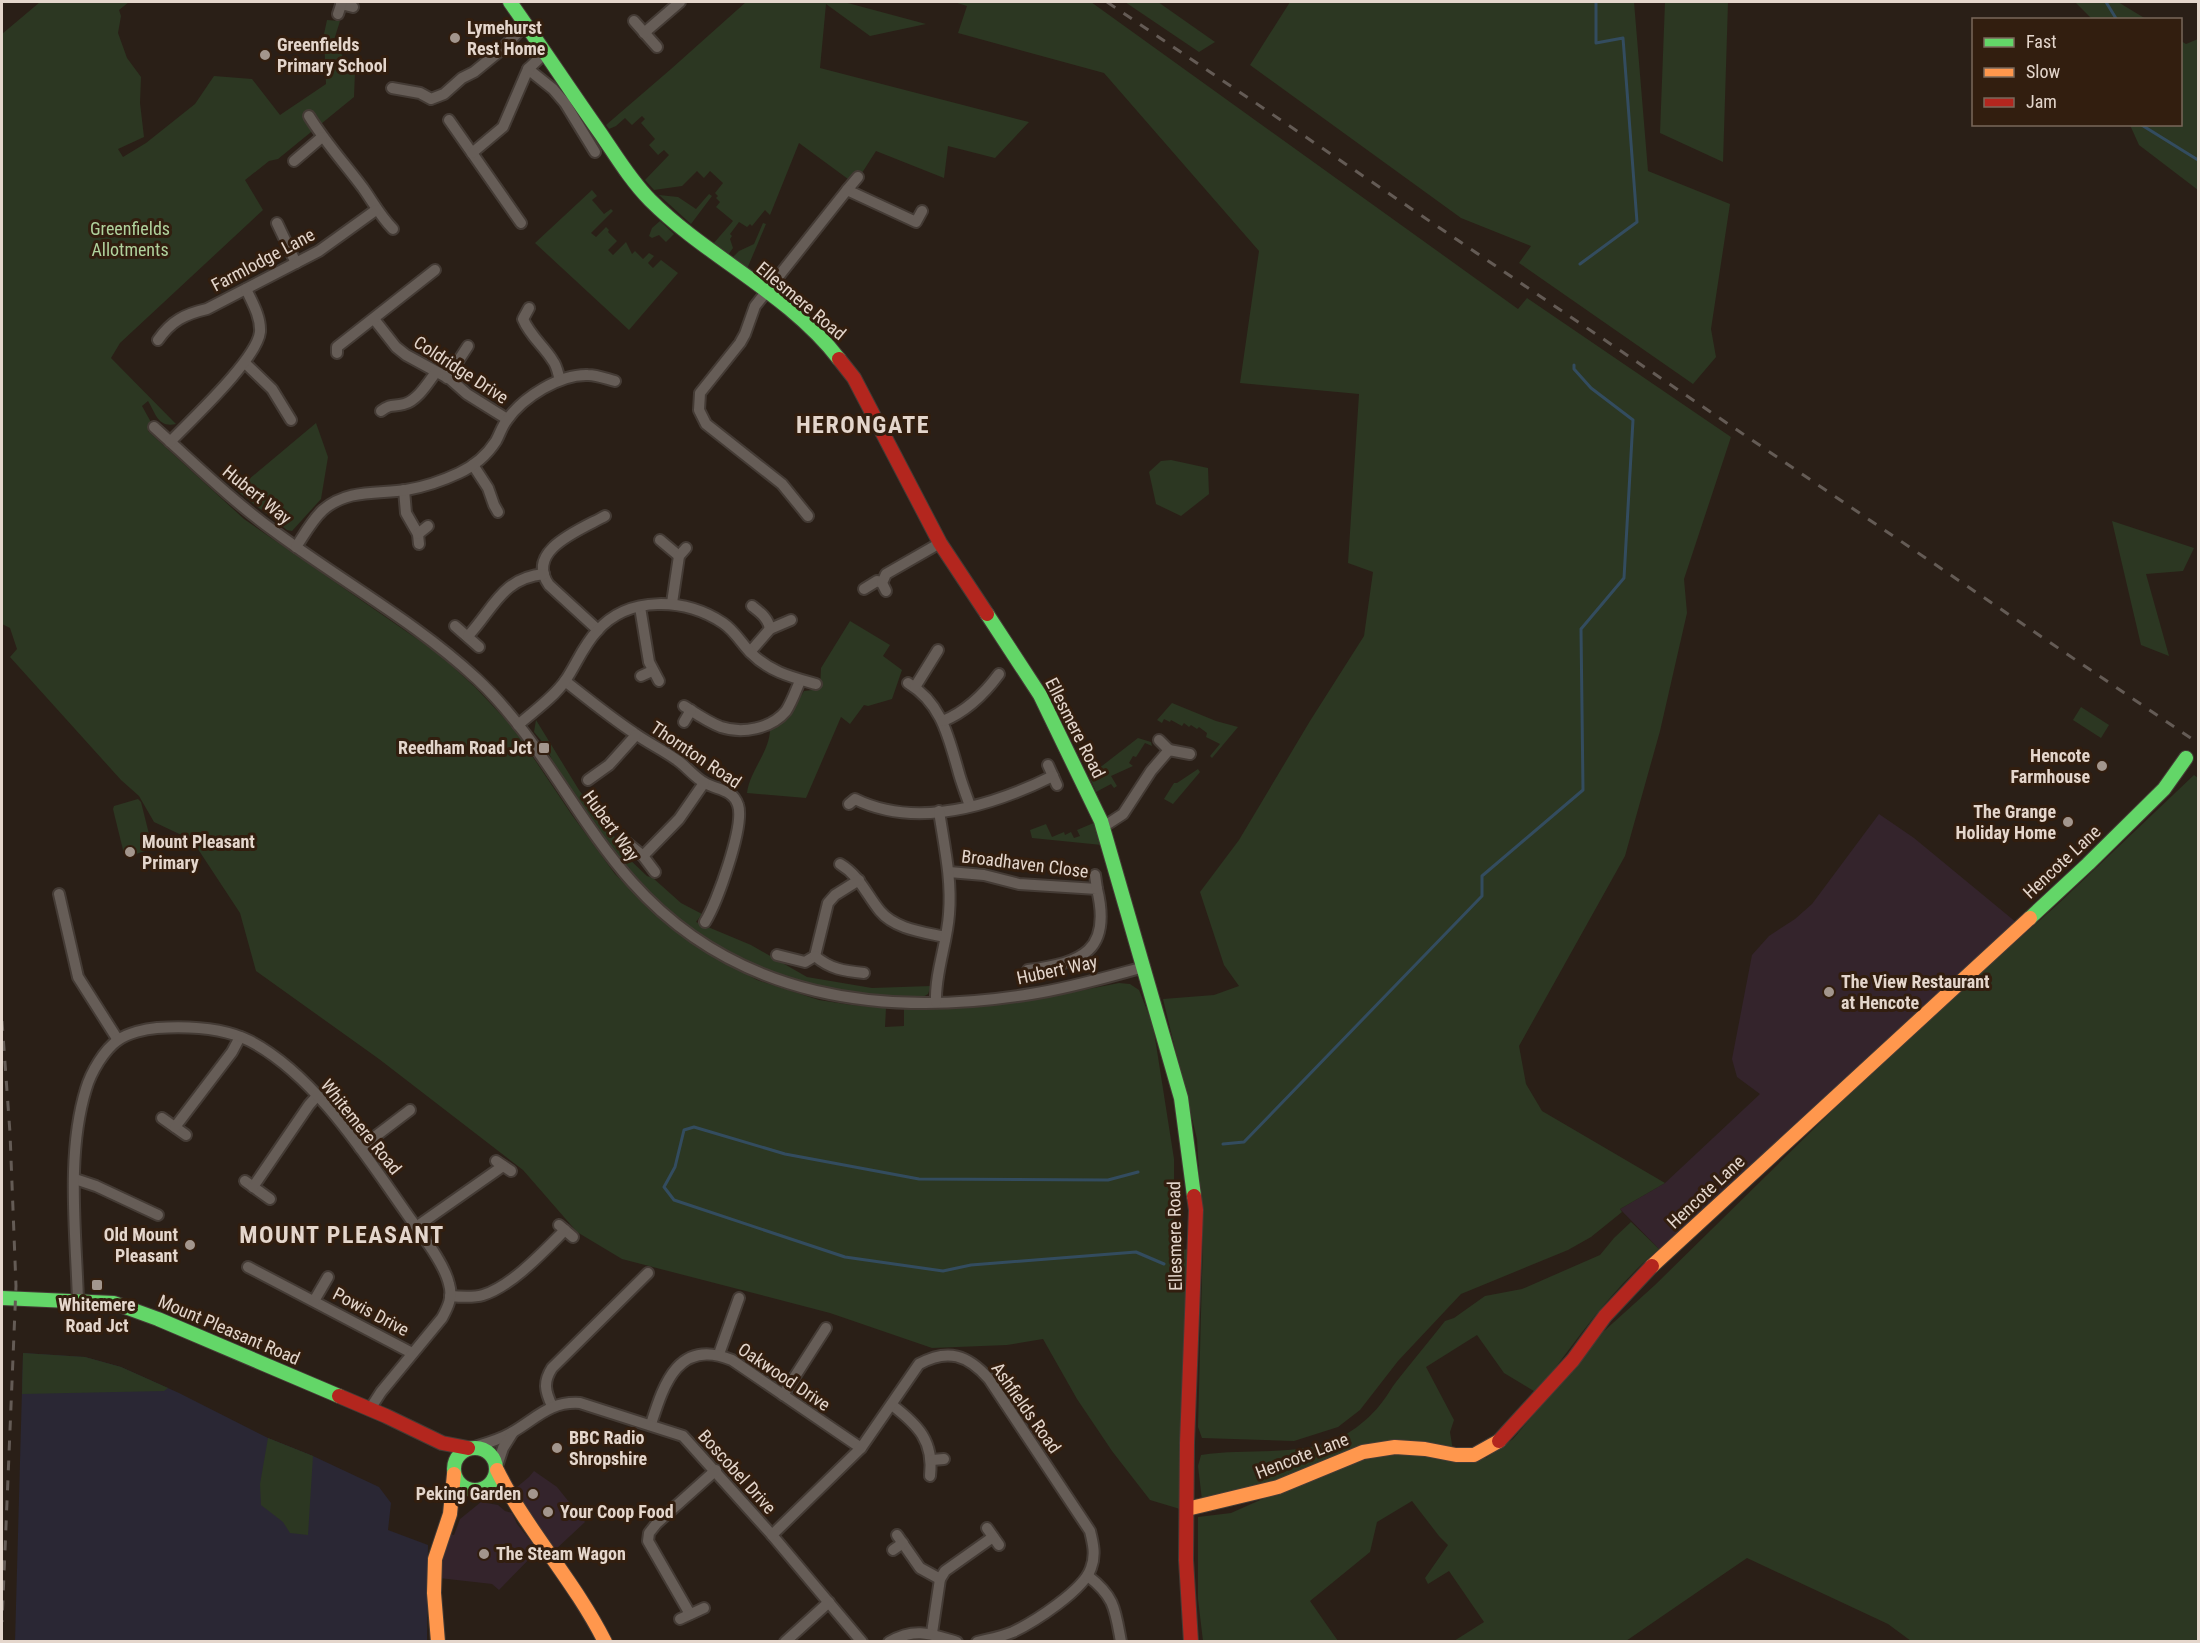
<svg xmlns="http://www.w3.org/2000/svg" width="2200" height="1643" font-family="'Roboto Condensed',sans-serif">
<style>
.commercial{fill:#34242c}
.industrial{fill:#2a2734}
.green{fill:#2c3722}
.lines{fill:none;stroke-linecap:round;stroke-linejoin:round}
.stream{stroke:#334c5f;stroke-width:3}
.street-casing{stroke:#443b35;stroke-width:14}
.fast-casing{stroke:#443b35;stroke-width:16}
.slow-casing{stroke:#443b35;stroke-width:16}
.jam-casing{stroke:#443b35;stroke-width:16}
.street{stroke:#665d57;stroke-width:10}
.fast{stroke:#63d668;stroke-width:14}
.slow{stroke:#ff974d;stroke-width:14}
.jam{stroke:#b3261e;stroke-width:14}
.rail{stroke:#645b55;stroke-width:3;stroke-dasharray:10 10;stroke-linecap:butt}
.poi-dot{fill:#a3968d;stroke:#321e0f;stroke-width:2}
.labels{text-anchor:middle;stroke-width:6;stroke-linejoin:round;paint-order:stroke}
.poi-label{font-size:18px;font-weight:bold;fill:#e4d6cc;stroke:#321e0f;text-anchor:start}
.park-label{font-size:18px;fill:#b0d29d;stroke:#321e0f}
.street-label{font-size:18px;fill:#e4d6cc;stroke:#321e0f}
.district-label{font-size:24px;font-weight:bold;letter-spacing:1.5px;fill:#e4d6cc;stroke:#321e0f}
</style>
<rect width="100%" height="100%" fill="#2a1f17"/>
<!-- commercial -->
<g class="commercial">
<path d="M1879 814 1914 838 2017 923 1809 1116 1659 1249 1620 1209 1665 1183 1760 1094 1737 1077 1732 1059 1752 955 1769 936 1795 919 1812 904Z"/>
<path d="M534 1471 557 1487 585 1522 555 1550 508 1490 517 1487 529 1477Z"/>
<path d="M481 1502 498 1505 505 1511 512 1513 517 1524 538 1550 499 1590 492 1584 439 1578 448 1534 454 1535 460 1519Z"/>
</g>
<!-- industrial -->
<path class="industrial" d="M23 1353 85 1357 121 1367 179 1393 268 1438 313 1456 379 1487 391 1503 388 1530 428 1545 427 1641 15 1642Z"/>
<!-- green -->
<g class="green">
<path d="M40 2H129L119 10 121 16 118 33 127 58 141 77 140 103 144 137 118 149 123 157 146 143 195 104 214 76 252 79 280 115 326 84 324 34 327 20 340 21 334 40 344 59 355 71 354 97 278 159 269 161 245 180 263 210 120 343 111 358 176 424C158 428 156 414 148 401L142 406 152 424 148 431 244 519 439 654 475 687 512 726 572 815 615 874 663 921 698 947 757 980 819 1000 852 1005 886 1008 885 1027 904 1026V1008L975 1007 1038 999 1119 983 1130 984 1139 990 1153 1025 1174 1159V1251L1189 1249 1180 1509 1150 1500 1112 1451 1077 1399 1043 1339 1007 1345 932 1348 830 1313 622 1259 577 1232 523 1170 379 1059 256 971 240 913 192 840 154 822 139 796 121 780 10 657 17 649 10 628 2 624V34Z"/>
<path d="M746 2H844L926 24 870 36 826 4 820 68 1029 122 995 158 948 146 944 178 876 151 860 176 854 172 848 179 799 143 770 215 765 210 752 226 750 224 747 227 739 222 730 234 732 236 730 239 733 248 728 255 713 244 733 221 716 207 720 202 716 198 718 196 715 193 723 183 710 171 704 178 697 171 682 186 654 190 645 180 669 155 664 150 658 155 649 145 655 139 641 123 645 119 642 116 632 125 625 118 616 126 609 129 606 125 671 69Z"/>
<path d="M954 2H1091L1518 309 1527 298 1731 437 1684 579 1687 613 1660 731 1625 856 1519 1046 1526 1084 1542 1111 1665 1183 1620 1209 1622 1212 1591 1237 1568 1250 1461 1294 1398 1361 1360 1410 1338 1427 1294 1441 1202 1438 1198 1427 1203 1238 1197 1139 1163 999 1214 995 1239 986 1224 965 1200 892 1239 840 1310 721 1364 636 1373 572 1348 563 1359 394 1240 383 1259 251 1104 73 958 33 967 6Z"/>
<path d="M1125 2H1158L1215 42 1199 52Z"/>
<path d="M1290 2H1634L1648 171 1730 204 1711 329 1716 357 1693 384 1519 263 1531 246 1461 218 1250 65Z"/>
<path d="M1665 2H1728L1723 162 1660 133Z"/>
<path d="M2075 2H2118L2146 19H2092Z"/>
<path d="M2198 39V190L2139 145 2130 125 2180 124 2181 41 2186 44Z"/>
<path d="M592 190 597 196 592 200 604 214 611 209 613 211 591 233 596 237 606 227 609 230 608 232 617 241 608 250 613 255 626 242 632 254 635 251 643 259 649 253 654 256 648 263 653 268 661 260 678 273 629 330 535 243Z"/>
<path d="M709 194 712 196 691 224 659 195 678 197 696 209Z"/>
<path d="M660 221 674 234 666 242 659 235 652 238 649 236 652 228Z"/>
<path d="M763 223 766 224 747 269 732 258 739 251 754 244Z"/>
<path d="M316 423 328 457 321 499 292 531 287 530 236 490Z"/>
<path d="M1171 460 1208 468 1209 494 1181 516 1156 504 1149 472 1161 461Z"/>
<path d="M2112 521 2194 548 2183 571 2146 574 2169 656 2141 645Z"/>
<path d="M850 621 890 645 883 656 902 670 892 699 868 706 864 705 850 724 841 717 806 798 747 793C750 770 769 753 770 730L787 719 804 691 820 689 821 668Z"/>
<path d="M1172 703 1216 721 1238 727 1212 758 1210 756 1220 744 1206 737 1207 733 1199 727 1197 729 1191 725 1189 727 1184 723 1182 726 1171 720 1170 722 1164 719 1162 723 1157 720Z"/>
<path d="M2081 707 2109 725 2101 738 2073 720Z"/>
<path d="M536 720 579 790 620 844 626 856 647 876 653 878 681 903 702 914 696 922 751 945 807 977 872 988 931 986 928 994 923 997C907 997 889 998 873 996 794 986 718 957 659 902 616 862 584 809 550 761L552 760 548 751 549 750 534 732Z"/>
<path d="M1138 738 1151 742 1152 746 1145 743 1136 757 1133 756 1129 763 1133 766 1111 776 1117 786 1114 788 1111 784 1096 792 1089 776Z"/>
<path d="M1198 769 1200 772 1173 804 1164 799 1174 783H1177Z"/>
<path d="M2194 775 2198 778V1641H1911L1888 1624 1747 1558 1626 1641H1454L1484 1622 1449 1571 1428 1584 1425 1578 1448 1545 1439 1536 1412 1501 1377 1522 1370 1552 1310 1601 1338 1641H1203L1198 1599V1517L1231 1513 1361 1455 1393 1450 1454 1458H1486L1513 1439 1603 1332 1655 1285 1888 1056 2057 905Z"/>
<path d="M138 799 141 802 152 846 151 849 127 857 124 854 113 809 114 806Z"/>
<path d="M1096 822 1102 845 1032 838 1030 830 1046 824 1052 837 1064 832 1065 835 1071 832 1074 838 1080 836 1077 830Z"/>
<path d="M1631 1222 1659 1249C1611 1289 1574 1343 1537 1393L1504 1373 1477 1335 1426 1367 1454 1420 1450 1432 1453 1451 1413 1442 1275 1483 1202 1500 1198 1466 1201 1455C1237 1449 1275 1454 1311 1447 1340 1442 1366 1424 1383 1401 1388 1395 1391 1388 1396 1382 1412 1362 1429 1341 1445 1321L1454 1318 1485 1296 1522 1289 1600 1255 1614 1238Z"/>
<path d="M23 1353 85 1357 121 1367 168 1388 164 1391 22 1394Z"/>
<path d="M268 1438 313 1456 308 1535 290 1533 283 1522 261 1505 260 1484Z"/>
</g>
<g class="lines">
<!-- stream -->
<g class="stream">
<path d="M2106 2 2117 20"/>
<path d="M2140 124 2198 160"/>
<path d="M1580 264 1637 222 1623 38 1596 43V2"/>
<path d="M1223 1144 1244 1142 1482 896V876L1583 790 1581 629 1624 578 1633 420 1591 388 1574 369V365"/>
<path d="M1138 1172 1108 1180 919 1179 785 1154 694 1127 684 1130 675 1167 664 1187 674 1200 845 1257 943 1271 971 1265 1136 1252 1164 1264"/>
</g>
<!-- street casing -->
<g class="street-casing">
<g id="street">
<path d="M341 4 353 7"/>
<path d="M338 14 342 2"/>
<path d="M634 21 657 47"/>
<path d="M644 33 680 2"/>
<path d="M528 69 553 89 565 103 595 152"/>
<path d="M392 88 420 93 431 99 444 94 462 78 474 72 501 50 526 24"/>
<path d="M309 116C325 142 345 164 363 188 373 202 380 216 393 229"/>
<path d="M449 120 521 223"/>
<path d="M472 153 503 127 528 69 545 53"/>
<path d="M294 161 322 137"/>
<path d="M847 190 858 177"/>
<path d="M277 223 296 263"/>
<path d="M529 308 523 319C530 336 544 346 553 361 557 366 558 374 560 380"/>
<path d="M374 319 396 347 406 355 450 379 467 394 507 419"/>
<path d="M158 340C171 321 185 314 207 309L319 251 376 210"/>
<path d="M337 353V347L435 270"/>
<path d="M245 363 272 389 291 420"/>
<path d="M447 378 468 346"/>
<path d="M381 411C392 403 393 407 404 404 417 401 428 383 436 372"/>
<path d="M154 427C194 463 231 500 274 531 341 581 416 622 477 679 539 737 576 819 632 882 736 999 885 1018 1031 994 1070 988 1107 977 1144 967"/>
<path d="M170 442C191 420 257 359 260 332 261 317 252 302 246 289"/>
<path d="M473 465 488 488 494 505 498 512"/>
<path d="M404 490 406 513 418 534 419 544"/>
<path d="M808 516 782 484 706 424 699 410 700 393 740 343 745 334 755 306 847 190 916 222 922 211"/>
<path d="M418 534 428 526"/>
<path d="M660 540 679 556"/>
<path d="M296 547C304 535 312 520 323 510 347 489 377 494 406 490 424 487 442 481 459 473 474 466 487 455 496 441 500 434 502 426 507 420 523 397 560 374 588 375 597 375 607 379 615 381"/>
<path d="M864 589 877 581 882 583"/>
<path d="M886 591 882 583 886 574 940 543"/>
<path d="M672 603 679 556 686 548"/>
<path d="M752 606C761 613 768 618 770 629"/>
<path d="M640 607 649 662 659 681"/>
<path d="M455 626 479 647"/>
<path d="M598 630 549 585C524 550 582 529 605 516"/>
<path d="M468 636C494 608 502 578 544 574"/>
<path d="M750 652 770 629 791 620"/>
<path d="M641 676 652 671"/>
<path d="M565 681C588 699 610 717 634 733 648 743 663 750 677 760 686 766 695 778 705 783 717 790 733 789 738 805 745 825 717 903 705 922"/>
<path d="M908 683C941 703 948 735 958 770 961 782 966 794 970 806"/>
<path d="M915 687 938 650"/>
<path d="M684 706C695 713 708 722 721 727 742 734 771 729 786 711 792 702 796 690 800 681"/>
<path d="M943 721C965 712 985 693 999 674"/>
<path d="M684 722 691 710"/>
<path d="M518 725C534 711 553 698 565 681 576 665 583 646 597 631 629 595 685 598 723 623 735 631 741 643 751 653 770 672 791 677 816 684"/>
<path d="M1159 740 1169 750"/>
<path d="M1048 765 1057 785"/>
<path d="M588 780 609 765 636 735"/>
<path d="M849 804 855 799C918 830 994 805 1053 776"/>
<path d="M1103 827 1123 814 1151 771 1169 750 1190 754"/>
<path d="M627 843 643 856 655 872"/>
<path d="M643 856 679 819 704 783"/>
<path d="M840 864C860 876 866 894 880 911 895 929 923 932 945 937"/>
<path d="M949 872 984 875 1019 884 1097 889C1112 951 1082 963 1028 970"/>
<path d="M1095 875 1097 889"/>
<path d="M59 894 78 977 118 1040"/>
<path d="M777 955 805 962 815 956 828 903 835 895 859 880"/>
<path d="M815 956C830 969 844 971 864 973"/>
<path d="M936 1002C935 972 947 944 949 914 952 879 944 845 939 811"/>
<path d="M162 1118 186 1135"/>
<path d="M175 1127 232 1052 240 1037"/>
<path d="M360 1148 410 1110"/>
<path d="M496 1161 511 1171"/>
<path d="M75 1179 96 1186 158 1215"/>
<path d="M245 1181 270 1199"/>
<path d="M253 1187 309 1105 317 1096"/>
<path d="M559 1225 573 1237"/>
<path d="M416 1227 503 1166"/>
<path d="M248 1267 412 1353"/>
<path d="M450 1296C461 1297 473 1298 483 1295 512 1286 544 1251 565 1230"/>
<path d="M78 1301C76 1233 66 1154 86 1089 91 1072 104 1050 118 1040 128 1033 145 1029 157 1028 188 1026 222 1027 250 1041 315 1075 366 1156 407 1214 420 1233 444 1262 449 1284 453 1297 448 1307 442 1318L381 1392 370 1409"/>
<path d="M314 1301 328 1277"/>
<path d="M719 1354 739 1298"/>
<path d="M783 1395 826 1328"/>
<path d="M892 1405C918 1425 934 1441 930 1476"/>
<path d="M552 1406C545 1391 543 1382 552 1368L648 1273"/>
<path d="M651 1424C664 1384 678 1338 732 1360L861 1448"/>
<path d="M471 1448C484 1444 499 1440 511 1433 536 1419 549 1401 580 1403L683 1436 772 1535 862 1642"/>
<path d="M932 1460 944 1459"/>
<path d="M497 1466 503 1448 513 1432"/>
<path d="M987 1528 999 1545"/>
<path d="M772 1535 861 1448 919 1364C948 1348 968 1355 989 1379L1090 1531C1093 1543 1096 1555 1091 1568 1084 1590 1034 1622 1013 1632 1001 1637 989 1639 977 1642"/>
<path d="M897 1535 920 1568 940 1579"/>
<path d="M893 1550 903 1543"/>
<path d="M1088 1576C1115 1597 1115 1609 1121 1642"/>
<path d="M690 1614 648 1541 649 1533 657 1523 716 1470"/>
<path d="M680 1619 704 1608"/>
<path d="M932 1633 940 1579 945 1571 993 1537"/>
<path d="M785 1642 829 1602"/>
<path d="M889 1642C915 1627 931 1634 957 1642"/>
</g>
</g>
<!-- fast casing -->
<g class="fast-casing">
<g id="fast">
<path d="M510 2C541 46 570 90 601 134 616 156 631 181 650 200 708 258 788 293 839 359"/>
<path d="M987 614 1040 695 1101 821 1181 1098 1194 1196"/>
<path d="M2030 918 2088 864 2164 789 2186 758"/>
<path d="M2 1298 114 1303 158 1319 339 1396"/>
<circle cx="475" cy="1469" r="21"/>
</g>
</g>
<!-- slow casing -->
<g class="slow-casing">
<g id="slow">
<path d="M1652 1266 2030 918"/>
<path d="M497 1470C527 1531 574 1580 605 1642"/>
<path d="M1187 1509 1278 1487 1363 1452 1395 1447 1425 1449 1456 1455H1474L1499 1441"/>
<path d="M438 1642 434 1593 435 1559 450 1514 454 1474"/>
</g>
</g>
<!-- jam casing -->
<g class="jam-casing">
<g id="jam">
<path d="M839 359 854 378 940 543 987 614"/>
<path d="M339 1396 386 1416 442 1443 468 1448"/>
<path d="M1499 1441 1573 1360 1605 1316 1652 1266"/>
<path d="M1191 1642 1186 1560 1187 1443 1196 1210 1194 1196"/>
</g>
</g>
<!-- street -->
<use href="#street" class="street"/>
<!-- fast -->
<use href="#fast" class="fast"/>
<!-- slow -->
<use href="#slow" class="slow"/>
<!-- jam -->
<use href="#jam" class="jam"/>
<!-- rail -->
<g class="rail">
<path d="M1107 2 2198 743"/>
<path d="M2 1021 10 1133 16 1286 2 1622"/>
</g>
</g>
<!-- markers -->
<g class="poi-dot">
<circle cx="455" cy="38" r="6"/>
<circle cx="265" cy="55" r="6"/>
<rect x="538" y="742" width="12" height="12" rx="3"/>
<circle cx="2102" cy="766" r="6"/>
<circle cx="2068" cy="822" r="6"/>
<circle cx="130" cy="852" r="6"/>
<circle cx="1829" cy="992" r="6"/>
<circle cx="190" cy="1245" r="6"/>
<rect x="91" y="1279" width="12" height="12" rx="3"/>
<circle cx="557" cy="1448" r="6"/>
<circle cx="533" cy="1494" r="6"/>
<circle cx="548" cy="1512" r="6"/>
<circle cx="484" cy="1554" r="6"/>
</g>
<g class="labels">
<!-- poi labels -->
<g class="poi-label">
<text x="467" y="34">Lymehurst<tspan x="467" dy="21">Rest Home</tspan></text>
<text x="277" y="51">Greenfields<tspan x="277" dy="21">Primary School</tspan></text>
<text x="532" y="754" text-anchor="end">Reedham Road Jct</text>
<text x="2090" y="762" text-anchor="end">Hencote<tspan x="2090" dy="21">Farmhouse</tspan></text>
<text x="2056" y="818" text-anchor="end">The Grange<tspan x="2056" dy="21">Holiday Home</tspan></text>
<text x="142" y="848">Mount Pleasant<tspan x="142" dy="21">Primary</tspan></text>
<text x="1841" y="988">The View Restaurant<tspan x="1841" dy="21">at Hencote</tspan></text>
<text x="178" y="1241" text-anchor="end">Old Mount<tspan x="178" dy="21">Pleasant</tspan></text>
<text x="97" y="1311" text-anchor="middle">Whitemere<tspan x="97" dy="21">Road Jct</tspan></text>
<text x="569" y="1444">BBC Radio<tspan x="569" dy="21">Shropshire</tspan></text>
<text x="521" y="1500" text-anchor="end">Peking Garden</text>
<text x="560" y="1518">Your Coop Food</text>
<text x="496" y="1560">The Steam Wagon</text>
</g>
<!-- park labels -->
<g class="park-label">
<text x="130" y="235">Greenfields<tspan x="130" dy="21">Allotments</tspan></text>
</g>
<!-- street labels -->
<g class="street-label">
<text transform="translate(263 260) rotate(-28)" y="6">Farmlodge Lane</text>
<text transform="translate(801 301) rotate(40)" y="6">Ellesmere Road</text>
<text transform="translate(461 370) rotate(33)" y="6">Coldridge Drive</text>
<text transform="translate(257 495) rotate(39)" y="6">Hubert Way</text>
<text transform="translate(1075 728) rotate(63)" y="6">Ellesmere Road</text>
<text transform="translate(696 755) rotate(34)" y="6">Thornton Road</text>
<text transform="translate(611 826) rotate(54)" y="6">Hubert Way</text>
<text transform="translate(2062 862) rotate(-43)" y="6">Hencote Lane</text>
<text transform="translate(1025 864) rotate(7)" y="6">Broadhaven Close</text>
<text transform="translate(1057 970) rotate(-12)" y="6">Hubert Way</text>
<text transform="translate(361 1127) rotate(51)" y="6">Whitemere Road</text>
<text transform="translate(1706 1192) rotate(-43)" y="6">Hencote Lane</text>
<text transform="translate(1175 1236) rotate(-91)" y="6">Ellesmere Road</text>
<text transform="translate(371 1312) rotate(28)" y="6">Powis Drive</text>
<text transform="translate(229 1330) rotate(23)" y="6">Mount Pleasant Road</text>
<text transform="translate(784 1377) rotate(34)" y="6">Oakwood Drive</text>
<text transform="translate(1026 1408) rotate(55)" y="6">Ashfields Road</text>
<text transform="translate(1302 1456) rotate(-21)" y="6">Hencote Lane</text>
<text transform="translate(737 1472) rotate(48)" y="6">Boscobel Drive</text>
</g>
<!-- district labels -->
<g class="district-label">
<text x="863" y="433">HERONGATE</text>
<text x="342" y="1243">MOUNT PLEASANT</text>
</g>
</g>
<!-- border -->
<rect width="2200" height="1643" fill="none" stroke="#e4d6cc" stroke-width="6"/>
<!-- legend -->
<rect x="1972" y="18" width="210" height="108" fill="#321e0f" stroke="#79685b" stroke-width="1.5"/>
<rect x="1984" y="38" width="30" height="9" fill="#63d668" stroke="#79685b" stroke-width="1.5"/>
<text x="2026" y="48" font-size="18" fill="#e4d6cc">Fast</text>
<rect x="1984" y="68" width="30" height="9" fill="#ff974d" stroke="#79685b" stroke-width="1.5"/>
<text x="2026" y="78" font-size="18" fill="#e4d6cc">Slow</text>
<rect x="1984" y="98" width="30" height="9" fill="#b3261e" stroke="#79685b" stroke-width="1.5"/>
<text x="2026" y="108" font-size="18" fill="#e4d6cc">Jam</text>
</svg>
